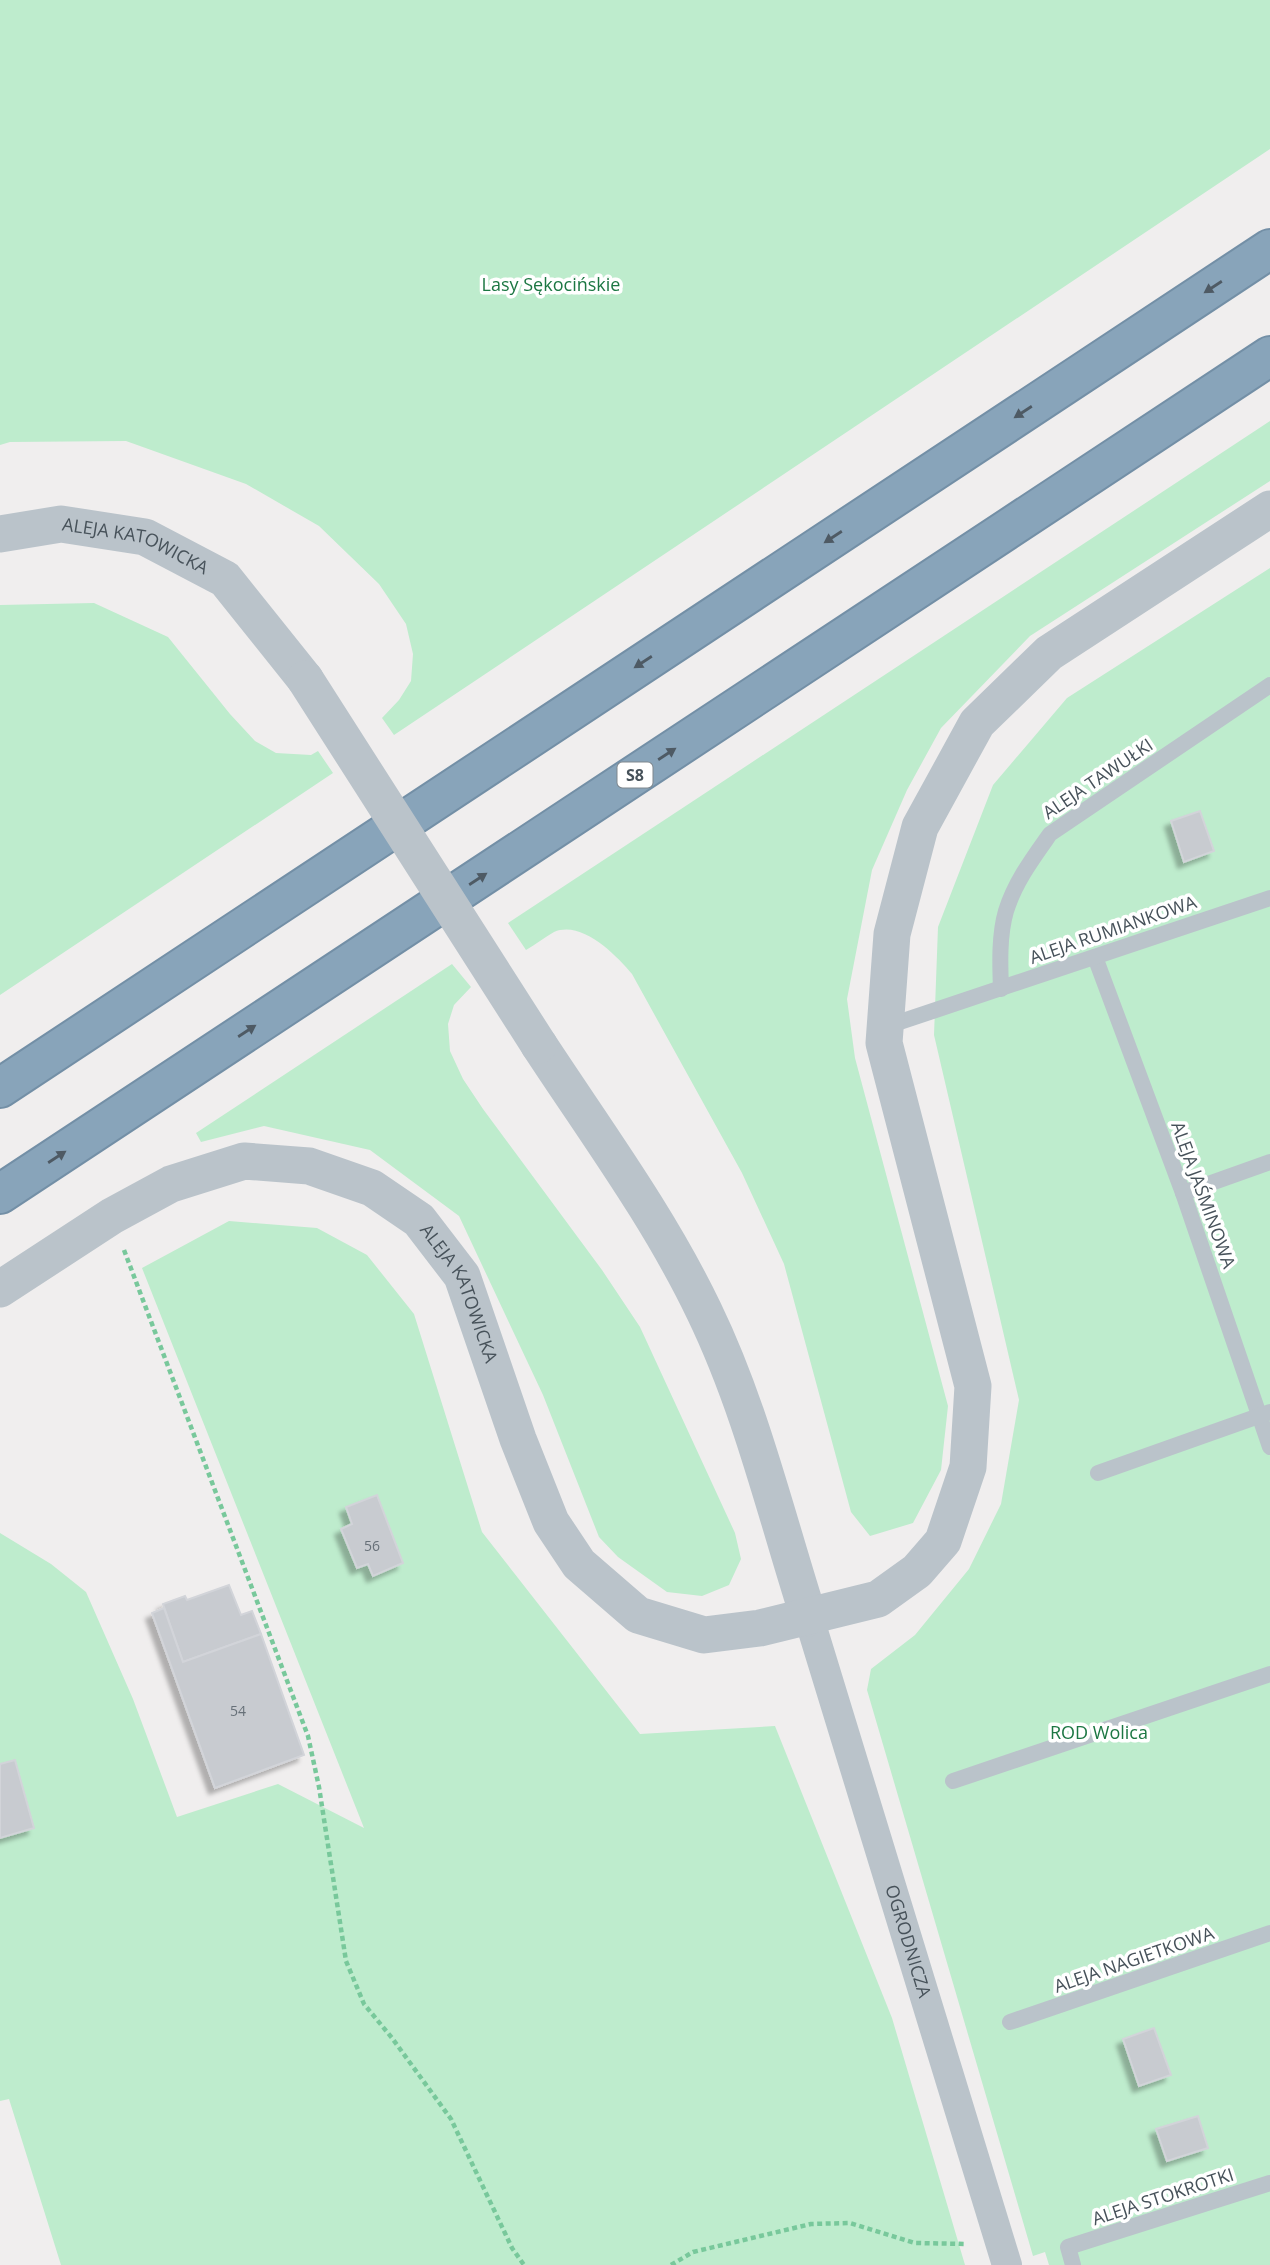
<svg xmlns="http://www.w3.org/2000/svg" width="1270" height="2265" font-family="'Open Sans',sans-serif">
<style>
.green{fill:#beeccd}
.building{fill:#c8cbd0;stroke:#d2d4d9;stroke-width:2;filter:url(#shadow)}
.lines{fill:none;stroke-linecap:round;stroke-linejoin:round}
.motorway-casing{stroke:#738fa6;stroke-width:42}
.path{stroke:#78c89b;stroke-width:4.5;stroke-dasharray:5 3.5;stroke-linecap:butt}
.service{stroke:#bac3ca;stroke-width:16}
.minor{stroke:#bac3ca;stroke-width:30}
.tertiary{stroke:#bac3ca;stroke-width:37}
.motorway{stroke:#88a4ba;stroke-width:38}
.tertiary-bridge{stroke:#bac3ca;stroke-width:37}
.oneway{fill:#4e5a64}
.labels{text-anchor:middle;stroke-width:7;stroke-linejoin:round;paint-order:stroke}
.number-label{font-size:14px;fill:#677078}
.shield{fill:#fff;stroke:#7e868c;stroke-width:2}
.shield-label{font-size:16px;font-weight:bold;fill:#47525a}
.park-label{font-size:18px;fill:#1c7743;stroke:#fff}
.street-label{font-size:18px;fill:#47525a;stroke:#fff}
</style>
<defs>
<filter id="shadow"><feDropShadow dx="-6" dy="6" stdDeviation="2" flood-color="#0004"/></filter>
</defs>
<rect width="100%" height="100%" fill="#f0eeee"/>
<!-- green -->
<g class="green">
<path d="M0 0H1270V149L394 735 382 718 399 700 411 681 413 654 406 624 379 584 319 526 246 484 126 441 10 442 0 445Z"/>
<path d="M1270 421V481L1030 636 941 728 907 790 872 870 847 999 855 1058 948 1406 941 1470 913 1523 870 1536 851 1512 784 1264 742 1173 632 974C616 955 582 920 554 932 545 937 535 945 526 950L508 923Z"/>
<path d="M1270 568V2265H1049L1045 2252 1033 2256 867 1690 871 1669 915 1635 969 1569 1001 1504 1019 1400 934 1035 938 927 993 785 1067 698Z"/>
<path d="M94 603 168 637 230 714 255 741 276 753 311 755 318 751 333 773 0 995V605Z"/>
<path d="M452 964 471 987 454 1005 448 1024 450 1051 463 1079 483 1109 602 1270 640 1327 735 1533 741 1559 729 1585 702 1596 667 1592 618 1557 599 1537 543 1395 459 1216 370 1150 264 1126 201 1142 196 1133Z"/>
<path d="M229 1221 317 1228 367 1255 414 1314 482 1532 640 1734 775 1726 892 2018 965 2265H61L9 2099 0 2101V1533L51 1564 86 1592 133 1699 177 1817 278 1784 364 1828 142 1268Z"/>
</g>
<!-- building -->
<g class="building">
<path d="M1200 811 1214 851 1184 862 1171 821Z"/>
<path d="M377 1495 403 1563 373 1576 368 1564 357 1568 341 1529 352 1524 346 1507Z"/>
<path d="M229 1585 241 1615 252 1611 261 1634 183 1662 163 1604 185 1596 187 1600Z"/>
<path d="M164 1608 183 1662 261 1634 304 1755 215 1788 152 1613Z"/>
<path d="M15 1760 34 1828 0 1838V1764Z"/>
<path d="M1154 2028 1171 2075 1139 2086 1123 2039Z"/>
<path d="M1198 2116 1208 2148 1167 2161 1156 2129Z"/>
</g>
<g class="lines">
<!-- motorway casing -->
<g class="motorway-casing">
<g id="motorway">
<path d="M0 1088 1270 249"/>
<path d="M0 1194 1270 356"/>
</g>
</g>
<!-- path -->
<g class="path">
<path d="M124 1250 308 1736 319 1787 346 1961 364 2004 392 2038 451 2119 512 2248 524 2265"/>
<path d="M671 2265 693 2252 811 2224 850 2223 915 2243 966 2244"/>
</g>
<!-- service -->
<g class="service">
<path d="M1095 957 1183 1193 1270 1447"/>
<path d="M1001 989C1000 964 999 935 1006 911 1015 882 1033 858 1050 834L1270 685"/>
<path d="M885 1027 1270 898"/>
<path d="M1183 1193 1270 1162"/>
<path d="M1098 1473 1270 1412"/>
<path d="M953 1781 1270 1674"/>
<path d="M1010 2022 1270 1933"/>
<path d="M1073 2265 1068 2247 1270 2183"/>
</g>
<!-- minor -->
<path class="minor" id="s1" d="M809 1618 1007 2265"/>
<!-- tertiary -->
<g class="tertiary">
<path id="s2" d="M0 534 61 524 145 537 225 579 305 679"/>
<path d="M539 1045C596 1132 659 1217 704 1311 751 1408 776 1515 809 1618"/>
<path id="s3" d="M0 1289 112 1216 171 1184 244 1161 309 1166 372 1188 419 1220 462 1276 518 1439 551 1522 579 1564 638 1615 704 1635 760 1628 878 1599 917 1571 943 1541 968 1467 973 1386 884 1043 892 934 920 827 977 723 1049 653 1270 509"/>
</g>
<!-- motorway -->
<use href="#motorway" class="motorway"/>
<!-- tertiary-bridge -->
<path class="tertiary-bridge" d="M305 679 539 1045"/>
</g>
<!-- one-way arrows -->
<defs><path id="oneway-solid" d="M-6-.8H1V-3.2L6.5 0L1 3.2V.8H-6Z" transform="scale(1.75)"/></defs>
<g class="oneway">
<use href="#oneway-solid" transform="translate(1213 287) rotate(147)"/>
<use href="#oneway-solid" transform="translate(1023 412) rotate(147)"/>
<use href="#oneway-solid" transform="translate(833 537) rotate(147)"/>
<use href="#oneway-solid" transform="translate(643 662) rotate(147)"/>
<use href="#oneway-solid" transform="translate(667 754) rotate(-33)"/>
<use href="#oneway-solid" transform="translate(478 879) rotate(-33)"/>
<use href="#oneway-solid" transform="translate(247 1031) rotate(-33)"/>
<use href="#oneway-solid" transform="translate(57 1157) rotate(-33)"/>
</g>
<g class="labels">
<!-- number labels -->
<g class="number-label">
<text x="372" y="1551">56</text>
<text x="238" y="1716">54</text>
</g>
<!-- shield labels -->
<rect class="shield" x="617.5" y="762.5" width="35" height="25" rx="5"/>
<g class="shield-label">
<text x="635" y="781">S8</text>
</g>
<!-- park labels -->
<g class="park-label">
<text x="551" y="291">Lasy Sękocińskie</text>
<text x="1099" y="1739">ROD Wolica</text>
</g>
<!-- street labels -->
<g class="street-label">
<text dy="6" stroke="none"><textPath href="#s2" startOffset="140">ALEJA KATOWICKA</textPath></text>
<text transform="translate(1098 779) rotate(-34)" y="6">ALEJA TAWUŁKI</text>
<text transform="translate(1113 930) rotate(-19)" y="6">ALEJA RUMIANKOWA</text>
<text transform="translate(1203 1195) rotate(70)" y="6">ALEJA JAŚMINOWA</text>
<text dy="6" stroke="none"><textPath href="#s3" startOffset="551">ALEJA KATOWICKA</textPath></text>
<text dy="6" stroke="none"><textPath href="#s1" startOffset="338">OGRODNICZA</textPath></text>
<text transform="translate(1134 1960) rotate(-19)" y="6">ALEJA NAGIETKOWA</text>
<text transform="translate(1163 2197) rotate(-18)" y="6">ALEJA STOKROTKI</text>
</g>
</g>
</svg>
